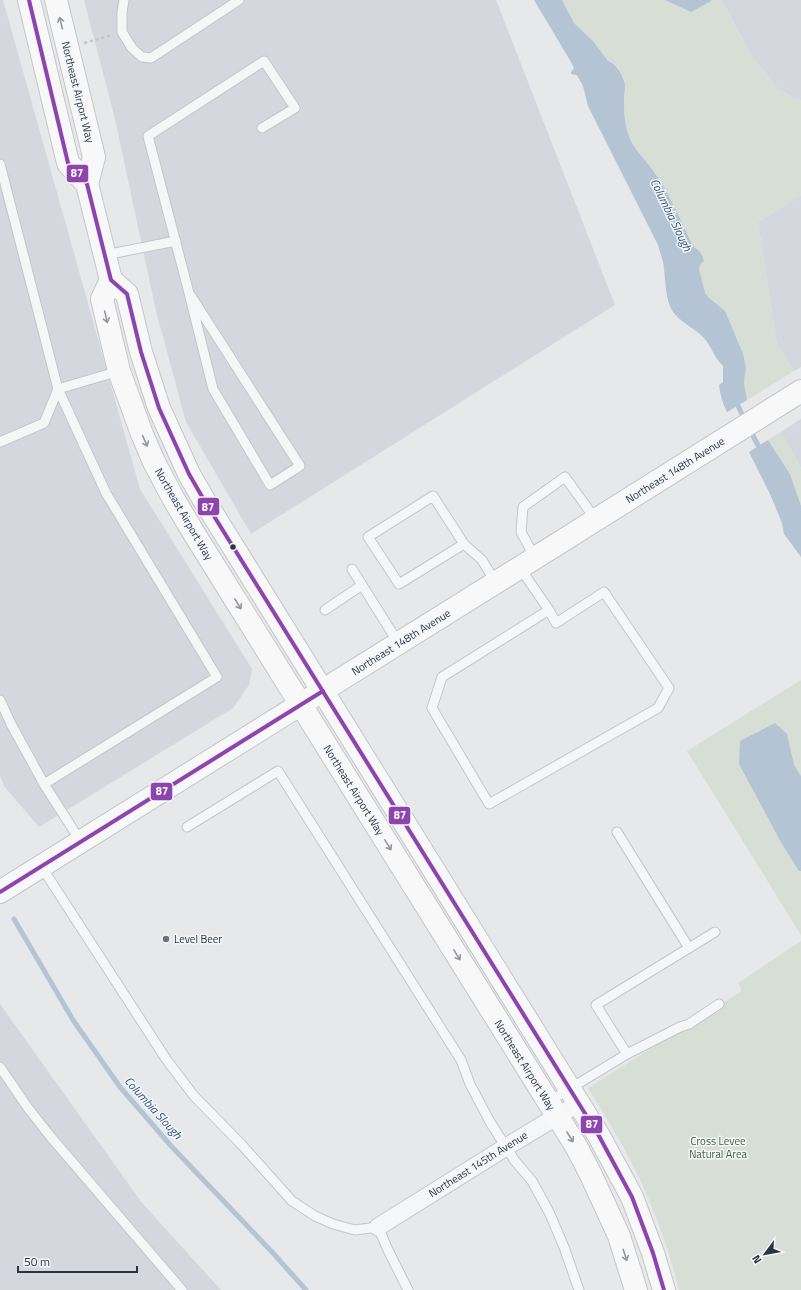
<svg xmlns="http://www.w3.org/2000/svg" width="801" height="1290" font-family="'Titillium Web',sans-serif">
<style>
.built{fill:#d4d7dd}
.green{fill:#d6ded6}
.water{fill:#b4c4d5}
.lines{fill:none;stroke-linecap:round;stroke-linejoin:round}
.stream{stroke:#b4c4d5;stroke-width:5}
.lane-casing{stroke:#c4c6c8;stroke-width:11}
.street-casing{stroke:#c4c6c8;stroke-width:19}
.secondary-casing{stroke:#c4c6c8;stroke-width:24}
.path{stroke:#c5c6ca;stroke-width:2.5;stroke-dasharray:3 3;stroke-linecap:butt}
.lane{stroke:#f5f6f7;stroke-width:9}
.street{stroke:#f5f6f7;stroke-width:17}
.secondary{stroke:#f8f8f8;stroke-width:22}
.bus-1-casing{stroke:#f4f6f9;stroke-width:7}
.bus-1{stroke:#8e44ad;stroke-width:4}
.oneway{stroke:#92969e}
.bus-dot{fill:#2b3445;stroke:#f4f6f9;stroke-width:1.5}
.poi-dot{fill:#6c737f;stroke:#f4f6f9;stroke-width:1.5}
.labels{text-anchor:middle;stroke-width:3;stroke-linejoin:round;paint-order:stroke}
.street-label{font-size:11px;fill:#2b3445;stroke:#f4f6f9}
.poi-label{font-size:11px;fill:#2b3445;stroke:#f4f6f9;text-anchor:start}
.park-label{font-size:11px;fill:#3f6138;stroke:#f4f6f9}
.water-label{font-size:12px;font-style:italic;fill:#34527a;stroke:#f4f6f9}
.line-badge{stroke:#f4f6f9;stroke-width:1.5}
.badge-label{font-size:11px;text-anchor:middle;font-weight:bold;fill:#fff}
</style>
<rect width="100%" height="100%" fill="#e6e8ea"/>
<!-- built -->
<g class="built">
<path d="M0 0H3L140 489 252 669 249 685 233 708 39 827 4 786 0 775Z"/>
<path d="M84 0H496L615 305 251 534 186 422 156 311 115 119Z"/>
<path d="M721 0H801V100L793 98 775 86 752 57Z"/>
<path d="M801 195V367L794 371 777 345 758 222Z"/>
<path d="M801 419V468L781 432Z"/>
<path d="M0 1004 142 1203 221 1290H0Z"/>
</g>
<!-- green -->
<g class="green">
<path d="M562 0H721C737 29 765 93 801 100V195L758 222 777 345 794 371 747 400 744 382 746 368 717 304 708 297 705 293 701 281 699 269 700 265 704 261C703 258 701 253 698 250 696 248 694 248 692 244 680 219 668 192 652 169 644 158 634 148 629 136 625 127 624 116 624 106 624 99 626 92 625 85 624 75 617 64 608 61L593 41 574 23Z"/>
<path d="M781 432 801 468V506L790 474 768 440Z"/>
<path d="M801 680V935L687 751Z"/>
<path d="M801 941V1290H679C671 1258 660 1225 647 1195 631 1157 609 1122 588 1088L742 991 738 983Z"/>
</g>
<!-- water -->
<g class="water">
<path d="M534 0H562L574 23 593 41 608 61C617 64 623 75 625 85 625 90 624 97 624 103 624 114 625 126 629 136 633 148 644 158 652 169 668 191 680 219 692 244 694 248 696 248 698 250 701 252 703 258 704 261L700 265 699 269 705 293 708 297 725 311 743 354 746 368 744 382 747 400 727 412C723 404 720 395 719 385L723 382V366C714 358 712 347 704 338 696 329 680 322 673 312 665 299 666 284 664 269 664 262 660 253 658 245L588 106 583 86 577 75 571 74V72L574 68 571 62Z"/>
<path d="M665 0H711V1L691 12Z"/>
<path d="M768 440 790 474 801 506V557L784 534 782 523 770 494 749 452Z"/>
<path d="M775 723 787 734 794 765 801 776V871H799L782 844 739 764 740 741Z"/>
</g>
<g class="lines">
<!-- stream -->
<g class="stream">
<path d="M736 401 745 421"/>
<path d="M750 430 761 451"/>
<path d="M14 919 73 1020 120 1087 172 1147 273 1253 306 1290"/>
</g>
<!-- lane casing -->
<g class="lane-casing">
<g id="lane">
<path d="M124 0 122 12V32L132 48 142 57 151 58 239 0"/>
<path d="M0 164 58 389 119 371"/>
<path d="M105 255 176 241"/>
<path d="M189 293 300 466 270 485 213 389 189 293 148 136 264 61 295 108 262 128"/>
<path d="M58 389 106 493 217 677 44 784 81 842"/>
<path d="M0 442 44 423 58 389"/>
<path d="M464 544 399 584 368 537 433 496 464 544 482 560 496 583"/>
<path d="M535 558 521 532 523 507 565 477 596 520"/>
<path d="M520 568 549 610 442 677 432 708 489 804 658 708 669 688 604 592 556 623 549 610"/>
<path d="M352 569 399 644"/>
<path d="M325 610 362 585"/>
<path d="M0 700 11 724 44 784"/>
<path d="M187 827 278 771 461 1060 470 1084 490 1122 515 1161 532 1181 549 1212 564 1247 579 1290"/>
<path d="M617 832 689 948"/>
<path d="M41 866 166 1059 194 1096 241 1144 292 1201 315 1216 333 1224 355 1230 378 1227 388 1250 408 1290"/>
<path d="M627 1054 680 1027 689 1024 719 1004"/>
<path d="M0 1067 28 1108 50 1136 182 1290"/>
<path d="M548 1102 627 1054 596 1005 715 932"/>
</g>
</g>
<!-- street casing -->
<g class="street-casing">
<path id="street" d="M378 1227 506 1147 579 1103"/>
</g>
<!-- secondary casing -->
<g class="secondary-casing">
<g id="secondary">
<path d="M29 0 68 163 87 184 111 280 127 294 141 352 159 408 189 474 204 500 599 1136 632 1197 653 1253 664 1290"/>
<path d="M56 0 94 157 87 184"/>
<path d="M111 280 102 299 119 371 142 434 154 462 173 498 195 535 576 1146 591 1175 619 1236 636 1290"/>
<path d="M0 892 535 558 801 391"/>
</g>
</g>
<!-- path -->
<path class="path" d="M84 43 112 35"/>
<!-- lane -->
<use href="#lane" class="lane"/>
<!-- street -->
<use href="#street" class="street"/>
<!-- secondary -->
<use href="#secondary" class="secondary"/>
<!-- bus-1 casing -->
<g class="bus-1-casing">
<g id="bus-1">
<path d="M29 0 68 163 87 184 111 280 127 294 141 352 159 408 189 474 204 500 599 1136 632 1197 653 1253 664 1290"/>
<path d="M0 892 323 691"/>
</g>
</g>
<!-- bus-1 -->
<use href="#bus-1" class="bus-1"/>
</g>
<!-- one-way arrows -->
<defs><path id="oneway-shaft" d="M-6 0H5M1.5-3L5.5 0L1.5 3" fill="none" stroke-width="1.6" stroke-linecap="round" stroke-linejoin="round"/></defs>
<g class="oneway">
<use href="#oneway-shaft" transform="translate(61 23) rotate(-104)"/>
<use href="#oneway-shaft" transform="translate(106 317) rotate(77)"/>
<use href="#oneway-shaft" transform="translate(145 441) rotate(66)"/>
<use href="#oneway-shaft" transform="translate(238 604) rotate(58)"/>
<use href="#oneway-shaft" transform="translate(388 845) rotate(58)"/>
<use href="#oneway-shaft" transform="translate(457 955) rotate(58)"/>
<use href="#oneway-shaft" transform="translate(570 1137) rotate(58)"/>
<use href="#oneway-shaft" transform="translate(625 1255) rotate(72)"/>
</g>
<!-- markers -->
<circle class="bus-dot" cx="233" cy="547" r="3.5"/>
<circle class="poi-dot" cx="166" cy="939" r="4"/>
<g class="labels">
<!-- street labels -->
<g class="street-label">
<text transform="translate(78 92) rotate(76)" y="4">Northeast Airport Way</text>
<text transform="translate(675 470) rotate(-32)" y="4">Northeast 148th Avenue</text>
<text transform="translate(184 514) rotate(60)" y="4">Northeast Airport Way</text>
<text transform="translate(401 642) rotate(-32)" y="4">Northeast 148th Avenue</text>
<text transform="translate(354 790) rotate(58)" y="4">Northeast Airport Way</text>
<text transform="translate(525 1065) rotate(58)" y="4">Northeast Airport Way</text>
<text transform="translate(478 1164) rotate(-32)" y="4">Northeast 145th Avenue</text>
</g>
<!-- poi labels -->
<g class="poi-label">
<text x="174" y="943">Level Beer</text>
</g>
<!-- park labels -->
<g class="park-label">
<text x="718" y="1145">Cross Levee<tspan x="718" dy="13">Natural Area</tspan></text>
</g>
<!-- water labels -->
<g class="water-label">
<text transform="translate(671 215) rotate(64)" y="4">Columbia Slough</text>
<text transform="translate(153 1108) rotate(48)" y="4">Columbia Slough</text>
</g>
</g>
<g class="line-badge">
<rect x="66" y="164" width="23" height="19" rx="4" fill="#8e44ad"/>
<rect x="197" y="497" width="23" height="19" rx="4" fill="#8e44ad"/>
<rect x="150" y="782" width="23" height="19" rx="4" fill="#8e44ad"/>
<rect x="388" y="806" width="23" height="19" rx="4" fill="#8e44ad"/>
<rect x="580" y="1115" width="23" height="19" rx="4" fill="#8e44ad"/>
</g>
<g class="badge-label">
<text x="77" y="177">87</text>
<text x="208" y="511">87</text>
<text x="162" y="795">87</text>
<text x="400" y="819">87</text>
<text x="592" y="1128">87</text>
</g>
<!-- north arrow -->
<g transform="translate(765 1254) rotate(238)" stroke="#f4f6f9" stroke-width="3" paint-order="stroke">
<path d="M0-3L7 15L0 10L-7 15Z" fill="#2b3445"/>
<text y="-6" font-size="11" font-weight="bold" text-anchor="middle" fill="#2b3445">N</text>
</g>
<!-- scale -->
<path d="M18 1266v6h119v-6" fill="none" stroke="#2b3445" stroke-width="2"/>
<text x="24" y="1266" font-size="12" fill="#2b3445" stroke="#f4f6f9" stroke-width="3" paint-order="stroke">50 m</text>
</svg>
